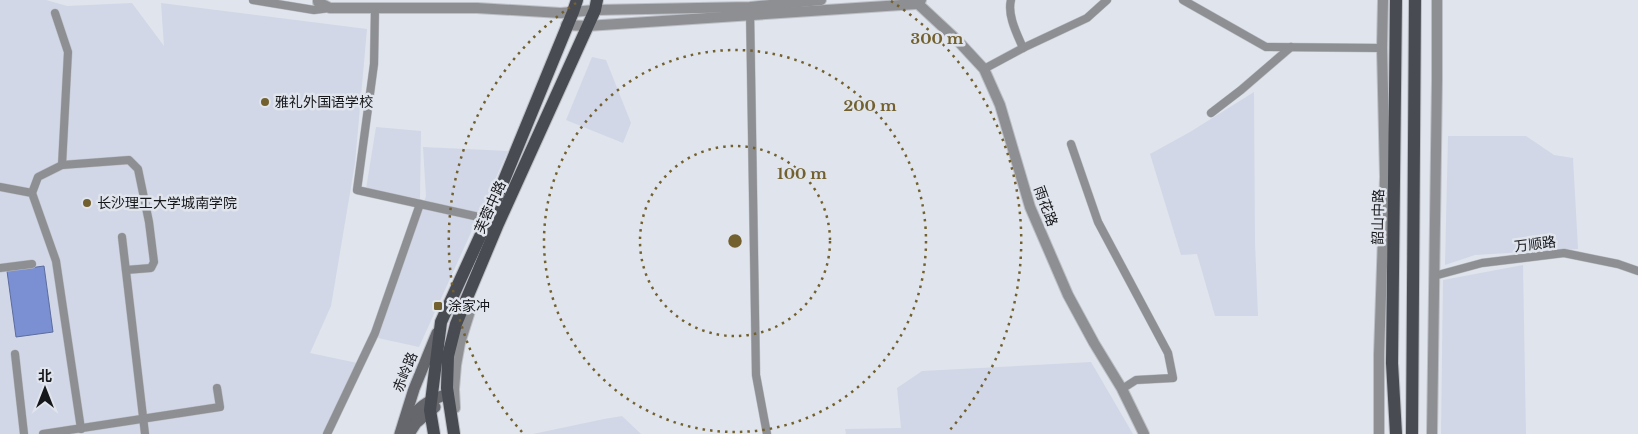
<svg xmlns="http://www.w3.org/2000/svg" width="1638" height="434" font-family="'Libre Baskerville','Noto Sans SC',serif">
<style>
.built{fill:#d1d7e7}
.water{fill:#7a90d3;stroke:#5c6c9c}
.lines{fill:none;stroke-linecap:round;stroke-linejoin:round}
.minor-casing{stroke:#bcbfc6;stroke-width:9}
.tertiary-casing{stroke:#bcbfc6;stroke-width:12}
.secondary-casing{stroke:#bcbfc6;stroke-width:13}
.primary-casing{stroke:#bcbfc6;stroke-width:14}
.minor{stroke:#8e8f93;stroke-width:8}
.tertiary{stroke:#8e8f93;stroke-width:10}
.secondary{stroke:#65676d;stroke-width:11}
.primary{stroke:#494b52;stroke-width:12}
.ring{fill:none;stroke:#72602e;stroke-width:2.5;stroke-dasharray:2.5 5}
.poi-dot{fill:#72602e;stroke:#e0e4ec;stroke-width:2}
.labels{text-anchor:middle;stroke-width:5;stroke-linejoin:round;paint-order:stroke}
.poi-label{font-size:14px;fill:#16171a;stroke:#e0e4ec;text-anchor:start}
.street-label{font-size:14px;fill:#16171a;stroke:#e0e4ec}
.centre{fill:#72602e;stroke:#e0e4ec;stroke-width:2.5}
.ring-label{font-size:15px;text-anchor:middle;font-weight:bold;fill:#72602e;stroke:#e0e4ec;stroke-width:5;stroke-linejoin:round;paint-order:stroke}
</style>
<rect width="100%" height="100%" fill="#e0e4ec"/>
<!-- built -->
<g class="built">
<path d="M0 0H46L67 6 132 3 164 46 161 3 367 29 355 163 331 306 310 353 362 364 329 434H0Z"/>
<path d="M592 57 606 60 631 123 623 143 566 120Z"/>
<path d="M1254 92 1255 243 1258 316H1215L1197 254 1181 255 1150 154 1190 132Z"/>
<path d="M376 127 421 131 420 199 366 189Z"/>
<path d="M1448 136H1526L1554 155 1573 158 1578 249 1475 255 1445 265Z"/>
<path d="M423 147 508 151 419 347 378 338 426 196Z"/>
<path d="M1523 265 1526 434H1441L1443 280Z"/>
<path d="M1091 362 1133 434H846L845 429 901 428 897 388 922 371Z"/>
<path d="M622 416 641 434H533L604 419Z"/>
</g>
<!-- water -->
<path class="water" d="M44 266 53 332 16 337 7 271Z"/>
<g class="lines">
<!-- minor casing -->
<g class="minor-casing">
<g id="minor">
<path d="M253 0 314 10 330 8"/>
<path d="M1011 0C1007 15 1017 34 1023 48"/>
<path d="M1183 0 1266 47 1382 48"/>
<path d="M375 8 374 64 357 190 488 219"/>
<path d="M750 10 756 375 767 434"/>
<path d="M55 13 68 52 62 165"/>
<path d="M984 69 1023 48 1087 18 1107 0"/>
<path d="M1211 113 1241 90 1291 47"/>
<path d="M1071 144 1098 222 1168 353 1173 378 1136 380 1122 389"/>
<path d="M0 187 32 193 56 261 81 429"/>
<path d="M32 193 38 177 62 165 129 160 138 169 149 222 154 262 151 268 126 270"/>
<path d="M122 237 145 434"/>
<path d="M0 268 32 264"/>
<path d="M1434 276 1482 263 1564 253 1618 264 1638 271"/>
<path d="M15 354 24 434"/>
<path d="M43 434 220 407 217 388"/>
<path d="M327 434 375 333 420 204"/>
</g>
</g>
<!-- tertiary casing -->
<g class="tertiary-casing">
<g id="tertiary">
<path d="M318 0V2L330 8H477L561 13 595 10 750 7 821 0"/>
<path d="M914 0 958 41 984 69 1000 105 1030 207 1068 295 1094 343 1122 389 1144 434"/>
<path d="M566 25 587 26 916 4 921 0"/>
<path d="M455 408 454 389 456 365 460 343 470 311 468 295"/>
<path d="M1379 434V355L1385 177 1382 48 1383 0"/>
<path d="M1432 434 1437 80V0"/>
</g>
</g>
<!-- secondary casing -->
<g class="secondary-casing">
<g id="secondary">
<path d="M405 427C417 407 426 401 448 394"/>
<path d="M400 434 414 389 437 333"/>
<path d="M409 434 416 423 435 407"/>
</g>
</g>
<!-- primary casing -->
<g class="primary-casing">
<g id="primary">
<path d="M434 434 430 410 441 322 488 219 573 12 577 0"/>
<path d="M454 434 447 388 448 356 456 324 498 224 595 10 597 0"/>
<path d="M1396 434 1392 363 1396 0"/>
<path d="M1412 434 1415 0"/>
</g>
</g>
<!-- minor -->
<use href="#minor" class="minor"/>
<!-- tertiary -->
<use href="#tertiary" class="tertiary"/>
<!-- secondary -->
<use href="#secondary" class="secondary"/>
<!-- primary -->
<use href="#primary" class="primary"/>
</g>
<!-- distance rings -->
<g class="ring">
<circle cx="735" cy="241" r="95"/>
<circle cx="735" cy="241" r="191"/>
<path d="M522 432A286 286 0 0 1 579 1M891 1A286 286 0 0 1 948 432"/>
</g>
<!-- markers -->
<g class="poi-dot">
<circle cx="265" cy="102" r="5"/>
<circle cx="87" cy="203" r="5"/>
<rect x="433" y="301" width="10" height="10" rx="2.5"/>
</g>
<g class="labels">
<!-- poi labels -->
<g class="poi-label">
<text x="275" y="107">雅礼外国语学校</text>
<text x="97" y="208">长沙理工大学城南学院</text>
<text x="448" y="311">涂家冲</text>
</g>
<!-- street labels -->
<g class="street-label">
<text transform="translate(1046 206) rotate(70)" y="5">雨花路</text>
<text transform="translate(490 207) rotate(-66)" y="5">芙蓉中路</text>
<text transform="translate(1378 217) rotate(-89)" y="5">韶山中路</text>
<text transform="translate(1535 244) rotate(-7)" y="5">万顺路</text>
<text transform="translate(405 372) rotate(-68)" y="5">赤岭路</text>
</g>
</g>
<circle cx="735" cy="241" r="8" class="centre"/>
<g class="ring-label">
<text x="937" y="44">300 m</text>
<text x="870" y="111">200 m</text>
<text x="802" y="179">100 m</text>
</g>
<!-- north arrow -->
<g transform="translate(45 389)" stroke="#e0e4ec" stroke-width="4" paint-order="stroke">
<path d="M0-4L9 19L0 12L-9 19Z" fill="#16171a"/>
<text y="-8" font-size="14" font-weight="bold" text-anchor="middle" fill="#16171a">北</text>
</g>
</svg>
